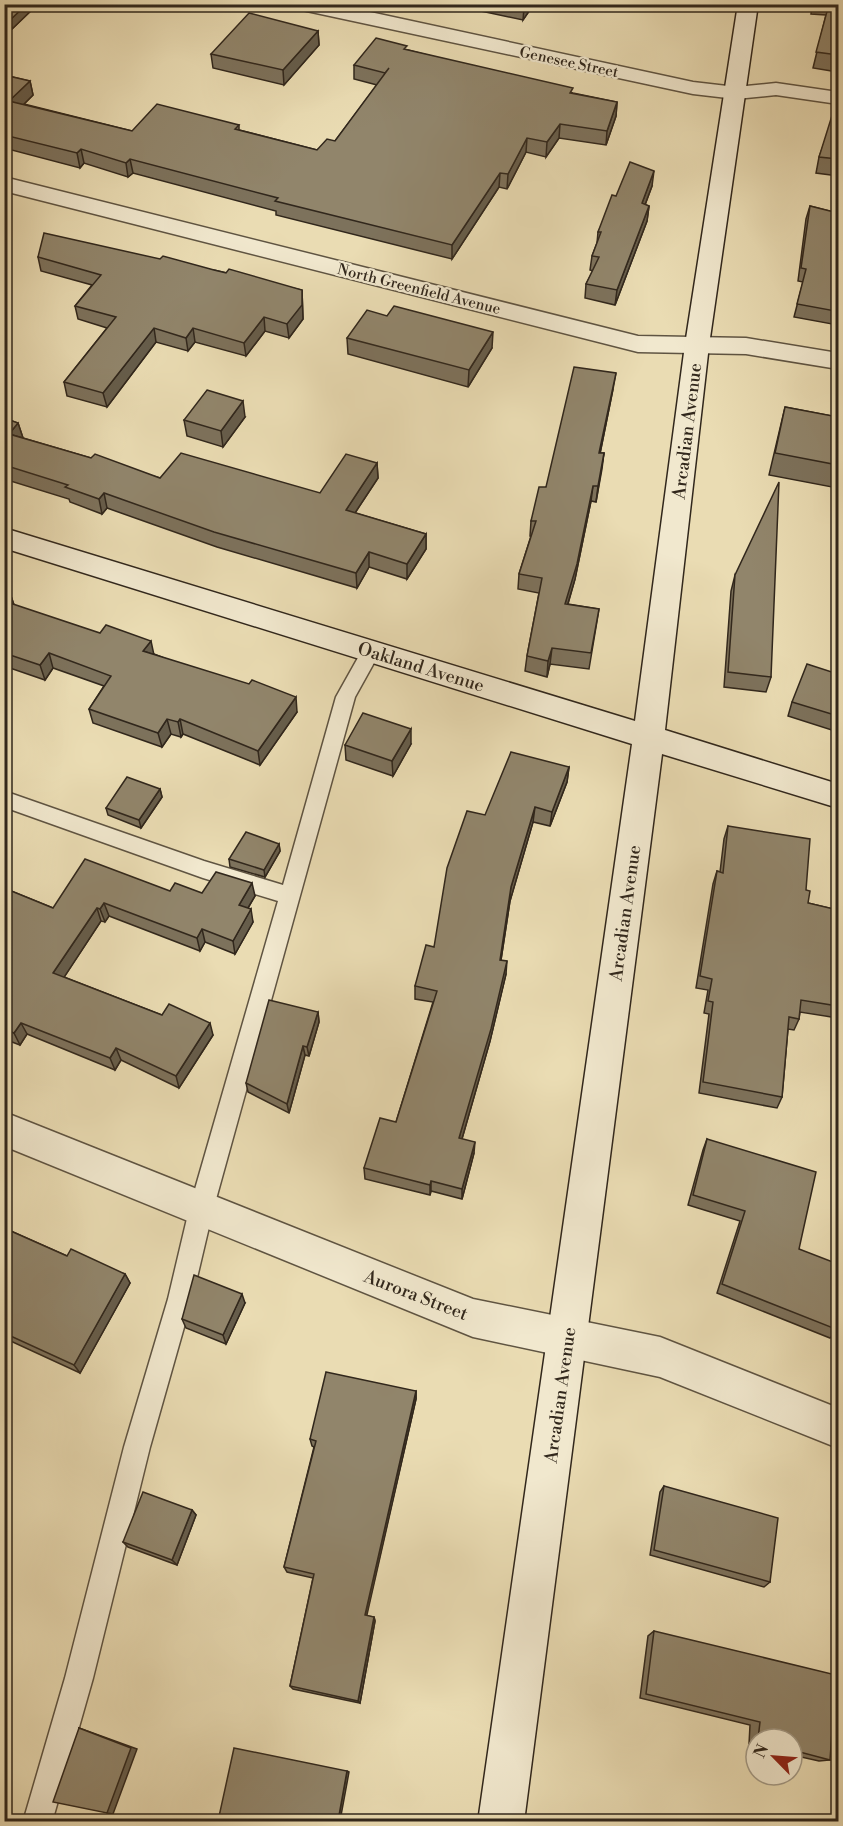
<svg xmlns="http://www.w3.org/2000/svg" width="843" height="1826" font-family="'Libre Bodoni',serif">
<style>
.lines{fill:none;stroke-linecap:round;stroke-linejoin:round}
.lane-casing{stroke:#5f5442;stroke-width:3}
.street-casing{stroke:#5f5442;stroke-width:3}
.secondary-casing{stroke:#31271c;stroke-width:3}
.lane{fill:#f1e8ce;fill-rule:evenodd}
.street{fill:#f1e8ce;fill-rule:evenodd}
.secondary{fill:#f1e8ce;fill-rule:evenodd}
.wall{fill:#7d725c;stroke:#31271c;stroke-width:1.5}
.shaded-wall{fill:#665d4b;stroke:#31271c;stroke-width:1.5}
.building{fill:#91856b;stroke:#31271c;stroke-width:1.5}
.labels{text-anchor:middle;stroke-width:4.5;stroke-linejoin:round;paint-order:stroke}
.far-street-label{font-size:15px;fill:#31271c;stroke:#f1e8ce}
.street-label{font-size:18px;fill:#31271c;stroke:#f1e8ce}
</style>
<rect width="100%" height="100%" fill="#eadcb3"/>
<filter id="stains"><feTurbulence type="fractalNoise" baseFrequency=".00333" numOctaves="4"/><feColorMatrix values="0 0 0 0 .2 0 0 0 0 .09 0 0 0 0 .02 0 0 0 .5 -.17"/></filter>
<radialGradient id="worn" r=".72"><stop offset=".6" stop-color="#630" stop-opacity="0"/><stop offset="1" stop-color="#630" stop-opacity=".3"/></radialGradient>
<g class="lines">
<!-- lane casing -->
<g class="lane-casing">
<path id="lane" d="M371 645 378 647 380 652 355 697 213 1210 192 1299 150 1447 93 1678 52 1822H23L65 1678 124 1447 168 1299 189 1210 278 901 203 878 4 807V791L204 861 283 885 336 697 364 647Z"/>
</g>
<!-- street casing -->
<g class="street-casing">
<g id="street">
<path d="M292 4H333L693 82 736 87 776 83 838 92V104L776 95 736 99 693 94 302 10Z"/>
<path d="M4 177 638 336 746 338 838 353V369L746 354 638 352 4 191Z"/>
<path d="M4 1112 473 1299 660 1337 838 1408V1448L660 1377 473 1337 4 1146Z"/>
</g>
</g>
<!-- secondary casing -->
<g class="secondary-casing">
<path id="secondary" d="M738 4H758L709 345 665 730 838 784V808L662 754 524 1822H478L632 744 4 548V528L635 721 685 345Z"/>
</g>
<!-- lane -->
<use href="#lane" class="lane"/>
<!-- street -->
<use href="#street" class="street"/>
<!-- secondary -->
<use href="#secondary" class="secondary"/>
</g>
<!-- wall -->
<g class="wall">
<path d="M4 4H38L12 29 4 27Z"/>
<path d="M448 4H534L523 20Z"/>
<path d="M812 4H838V72L813 68 826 15 811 14Z"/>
<path d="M318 31 319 45 284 85 213 68 211 54Z"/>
<path d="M408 50 573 93 617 102 616 116 606 145 559 138 546 157 526 152 507 189 499 187 452 259 276 215V211L133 173 128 177 84 163 80 168 4 148V75L30 81 33 95 24 104 132 131 239 125V130L317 150 335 141 377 85 354 79V65Z"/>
<path d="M838 106V176L816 173 819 157Z"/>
<path d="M652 186 645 205 649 206 647 221 615 305 585 298 586 284 593 271 590 270 592 256 597 243 598 232 616 196Z"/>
<path d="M810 206 838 213V316L834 315 832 324 794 317 803 282 798 281 806 219Z"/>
<path d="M38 257 214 270 302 290 303 319 289 338 265 331 246 356 195 342 188 351 156 342 107 407 67 396 64 382 107 328 78 319 75 306 92 285 41 271Z"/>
<path d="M387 316 492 348 468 387 348 354 347 338Z"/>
<path d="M613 389 600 453H604L596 502 591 501 575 579 568 604 599 609 589 669 550 664 547 677 525 671 527 656 539 593 518 589 519 574 531 536H530L531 521 546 487Z"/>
<path d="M785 407 838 417V471L832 487 769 475Z"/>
<path d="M245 417 223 447 187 436 184 420Z"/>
<path d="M4 418 18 423 23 438 91 458 160 478 320 493 377 463 378 478 355 513 426 534V549L407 579 369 567 357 588 217 547 107 508 102 514 70 502 69 499 4 479Z"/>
<path d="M735 575 771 677 766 692 724 687 731 591Z"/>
<path d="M4 594 11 596 14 605 154 654 297 712 260 765 183 734 181 737 171 734 162 747 93 723 89 709 104 686 53 668 45 680 4 666Z"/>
<path d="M838 674V732L788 716 792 702Z"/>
<path d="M411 744 393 776 346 760 345 745Z"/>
<path d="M569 767 567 782 550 826 533 822 510 901 501 960 506 974 490 1041 462 1139 474 1153 462 1199 431 1191 430 1195 365 1179 364 1168 396 1122 433 1002 415 999V986L434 947 485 815Z"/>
<path d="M160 789 162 797 141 828 108 815 106 808Z"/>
<path d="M728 826 806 890 808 903 838 910V1018L800 1012 799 1019 794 1030 788 1029 782 1097 777 1108 699 1093 709 1014 704 1013 708 990 696 988 713 884 717 871 720 872 724 839Z"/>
<path d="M279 844 280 851 265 877 230 867 229 859Z"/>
<path d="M4 888 53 908 170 891 255 896 248 908 253 922 235 954 205 942 200 951 109 916 105 922 101 921 64 977 213 1035 179 1088 121 1060 115 1070 27 1034 20 1045 4 1039Z"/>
<path d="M318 1012 319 1022 309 1056 305 1055 289 1113 248 1092 246 1083Z"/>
<path d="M707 1139 799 1249 838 1330 830 1338 717 1293 740 1221 688 1205 703 1150Z"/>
<path d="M4 1228 67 1256 125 1274 130 1283 80 1373 4 1338Z"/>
<path d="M245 1303 226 1344 186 1328 182 1319Z"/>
<path d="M416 1391V1399L366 1616 374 1617 375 1621 360 1703 293 1689 290 1686 313 1578 287 1572 284 1567 314 1447 312 1446 310 1439Z"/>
<path d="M664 1486 770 1582 764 1587 650 1555 660 1492Z"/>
<path d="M192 1510 196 1515 177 1565 128 1547 123 1542Z"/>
<path d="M654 1631 830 1760 819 1761 792 1755V1739H756V1746L749 1744 750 1725 640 1698 648 1636Z"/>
</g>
<!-- shaded-wall -->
<g class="shaded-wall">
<path d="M27 4H38L12 29 10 20Z"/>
<path d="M526 4H534L523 20 524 8Z"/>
<path d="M318 31 319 45 284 85 283 70Z"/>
<path d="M30 81 33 95 13 115 9 101Z"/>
<path d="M617 102 616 116 606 145 607 131Z"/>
<path d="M560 124 559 138 546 157 547 142Z"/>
<path d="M527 138 526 152 507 189 508 174Z"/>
<path d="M81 149 84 163 80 168 77 153Z"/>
<path d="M130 159 133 173 128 177 126 163Z"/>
<path d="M654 171 652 186 640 218 642 203Z"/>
<path d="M500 173 499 187 452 259V245Z"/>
<path d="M649 206 647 221 615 305 617 290Z"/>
<path d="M302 290 303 319 289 338 287 324Z"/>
<path d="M264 317 265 331 246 356 244 343Z"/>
<path d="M154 328 156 342 107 407 103 393Z"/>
<path d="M193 328 195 342 188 351 186 338Z"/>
<path d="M493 332 492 348 468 387 469 370Z"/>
<path d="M616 373 613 389 597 469 599 453Z"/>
<path d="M243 401 245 417 223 447 221 431Z"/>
<path d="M18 423 23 438 9 434Z"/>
<path d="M604 453 602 469 596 502 598 486Z"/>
<path d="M377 463 378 478 347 525 346 510Z"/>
<path d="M838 465V471L832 487Z"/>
<path d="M593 486 591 501 575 579 563 620 565 604Z"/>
<path d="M104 493 107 508 102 514 99 499Z"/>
<path d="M426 534V549L407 579V564Z"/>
<path d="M369 552V567L357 588 356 573Z"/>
<path d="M11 596 16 611 7 602Z"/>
<path d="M151 641 154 655 143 651Z"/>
<path d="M552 648 550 664 547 677 548 661Z"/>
<path d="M49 653 53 668 45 680 40 665Z"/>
<path d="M296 697 297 712 260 765 258 751Z"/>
<path d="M167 719 171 734 162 747 158 733Z"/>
<path d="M180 719 183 734 181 737 178 722Z"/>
<path d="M411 729V744L393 776 392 761Z"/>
<path d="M569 767 567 782 550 826 552 812Z"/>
<path d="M160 789 162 797 141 828 139 820Z"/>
<path d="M535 807 533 822 510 901 499 973 511 887Z"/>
<path d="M4 811 9 823 4 830Z"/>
<path d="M279 844 280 851 265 877 264 870Z"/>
<path d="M252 883 255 896 242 918 239 905Z"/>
<path d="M104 903 109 916 105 922 100 909Z"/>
<path d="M97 908 101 921 59 985 53 973Z"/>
<path d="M251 909 253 922 235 954 233 941Z"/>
<path d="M202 929 205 942 200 951 197 938Z"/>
<path d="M507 961 506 974 490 1041 459 1149V1138Z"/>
<path d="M318 1012 319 1022 309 1056 307 1047Z"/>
<path d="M21 1023 27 1034 20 1045 14 1033Z"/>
<path d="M210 1023 213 1035 179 1088 176 1076Z"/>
<path d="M303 1046 305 1055 289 1113 287 1104Z"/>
<path d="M116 1048 121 1060 115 1070 110 1058Z"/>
<path d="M475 1142 474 1153 462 1199V1189Z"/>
<path d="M431 1181V1191L430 1195V1185Z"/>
<path d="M125 1274 130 1283 80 1373 74 1365Z"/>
<path d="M242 1294 245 1303 226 1344 223 1335Z"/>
<path d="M416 1391V1399L366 1619 365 1615Z"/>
<path d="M192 1510 196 1515 177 1565 172 1560Z"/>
<path d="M374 1617 375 1621 360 1703 358 1701Z"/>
<path d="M79 1728 137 1749 113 1814 107 1813Z"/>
<path d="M347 1771 349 1772 340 1821H338Z"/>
</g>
<!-- building -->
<g class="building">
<path d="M4 4H27L10 20 4 19Z"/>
<path d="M509 4H526L524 8Z"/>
<path d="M829 4H838V55L816 52Z"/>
<path d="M249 13 318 31 283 70 211 54Z"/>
<path d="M376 38 407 46 404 49 573 88 570 93 617 102 607 131 560 124 547 142 527 138 508 174 500 173 452 245 275 201 278 198 130 159 126 163 81 149 77 153 4 135V75L30 81 9 101 132 131 157 104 239 125 235 129 317 150 327 139 335 141 389 68 385 73 354 65Z"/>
<path d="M835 106H838V159L819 157Z"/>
<path d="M630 162 654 171 642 203 649 206 617 290 586 284 599 257 592 256 601 232H598L612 195 616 196Z"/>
<path d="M810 206 838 213V302H837L835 311 797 304 806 269 801 268Z"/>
<path d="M44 233 160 259 163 256 214 270 226 273 229 269 302 290V305L287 324 264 317 244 343 193 328 186 338 154 328 103 393 64 382 116 317 75 306 101 275 38 257Z"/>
<path d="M394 306 493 332 469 370 347 338 367 310 387 316Z"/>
<path d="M574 367 616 373 599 453H604L598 486H593L577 564 565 604 599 609 591 653 552 648 548 661 527 656 542 578 519 574 536 521H531L539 487H546Z"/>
<path d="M207 390 243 401 221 431 184 420Z"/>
<path d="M785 407 838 417V465L775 453Z"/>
<path d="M4 418 18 423 9 434 91 458 95 454 160 478 181 453 320 493 346 454 377 463 346 510 426 534 407 564 369 552 356 573 214 532 104 493 99 499 65 487 68 485 4 465Z"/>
<path d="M779 482 771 677 728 672 735 575Z"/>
<path d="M4 594 11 596 7 602 100 633 106 625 151 641 143 651 249 684 252 680 296 697 258 751 180 719 178 722 167 719 158 733 89 709 111 676 49 653 40 665 4 653Z"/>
<path d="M807 664 838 674V716L792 702Z"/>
<path d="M363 713 411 729 392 761 345 745Z"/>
<path d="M511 752 569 767 552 812 535 807 511 887 500 960 507 961 491 1029 459 1138 475 1142 462 1189 431 1181 430 1185 364 1168 380 1118 396 1122 437 991 415 986 426 945 434 947 447 868 467 811 485 815Z"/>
<path d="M127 777 160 789 139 820 106 808Z"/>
<path d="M728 826 810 839 806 890 810 891 808 903 838 910V1006L801 1000 799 1019 789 1017 782 1097 703 1082 713 1002 708 1001 712 979 700 976 717 871 723 873Z"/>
<path d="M246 832 279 844 264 870 229 859Z"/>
<path d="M85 859 170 891 175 883 202 893 216 872 252 883 239 905 251 909 233 941 202 929 197 938 104 903 100 909 97 908 53 973 162 1015 169 1004 210 1023 176 1076 116 1048 110 1058 21 1023 14 1033 4 1029V888L53 908Z"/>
<path d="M269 1000 318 1012 307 1047 303 1046 287 1104 246 1083Z"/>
<path d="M707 1139 816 1172 799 1249 838 1264V1330L722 1284 745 1211 693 1195Z"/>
<path d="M4 1228 67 1256 71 1249 125 1274 74 1365 4 1333Z"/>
<path d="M194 1275 242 1294 223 1335 182 1319Z"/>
<path d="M326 1372 416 1391 365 1615 374 1617 358 1701 290 1686 314 1574 284 1567 316 1441 310 1439Z"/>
<path d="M664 1486 778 1518 770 1582 654 1550Z"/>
<path d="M143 1492 192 1510 172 1560 123 1542Z"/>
<path d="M654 1631 836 1675 830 1760 792 1750V1739H758L760 1722 646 1694Z"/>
<path d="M79 1728 131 1748 107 1813 53 1802Z"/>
<path d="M234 1748 347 1771 338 1821H218Z"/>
</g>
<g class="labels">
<!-- far-street labels -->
<g class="far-street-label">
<text transform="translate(569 62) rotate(12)" y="5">Genesee Street</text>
<text transform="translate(419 289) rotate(14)" y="5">North Greenfield Avenue</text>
</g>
<!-- street labels -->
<g class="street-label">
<text transform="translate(687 431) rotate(-83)" y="6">Arcadian Avenue</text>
<text transform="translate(421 667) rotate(17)" y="6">Oakland Avenue</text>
<text transform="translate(625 913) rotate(-82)" y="6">Arcadian Avenue</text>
<text transform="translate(416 1295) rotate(21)" y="6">Aurora Street</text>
<text transform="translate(560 1395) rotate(-82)" y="6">Arcadian Avenue</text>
</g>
</g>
<!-- margin -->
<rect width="843" height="1826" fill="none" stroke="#eadcb3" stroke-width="24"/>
<rect x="6" y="6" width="831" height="1814" fill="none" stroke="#31271c" stroke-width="3"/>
<rect x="12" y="12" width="819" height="1802" fill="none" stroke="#31271c" stroke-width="1.5"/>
<!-- north arrow -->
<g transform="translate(774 1757) rotate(295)"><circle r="28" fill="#f1e8ce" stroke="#a49b87" stroke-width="1.5"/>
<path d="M0-4.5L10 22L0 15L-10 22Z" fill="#8f2418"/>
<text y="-9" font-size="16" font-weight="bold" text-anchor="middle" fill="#31271c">N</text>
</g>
<rect width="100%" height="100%" filter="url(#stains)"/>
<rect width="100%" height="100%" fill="url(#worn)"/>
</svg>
